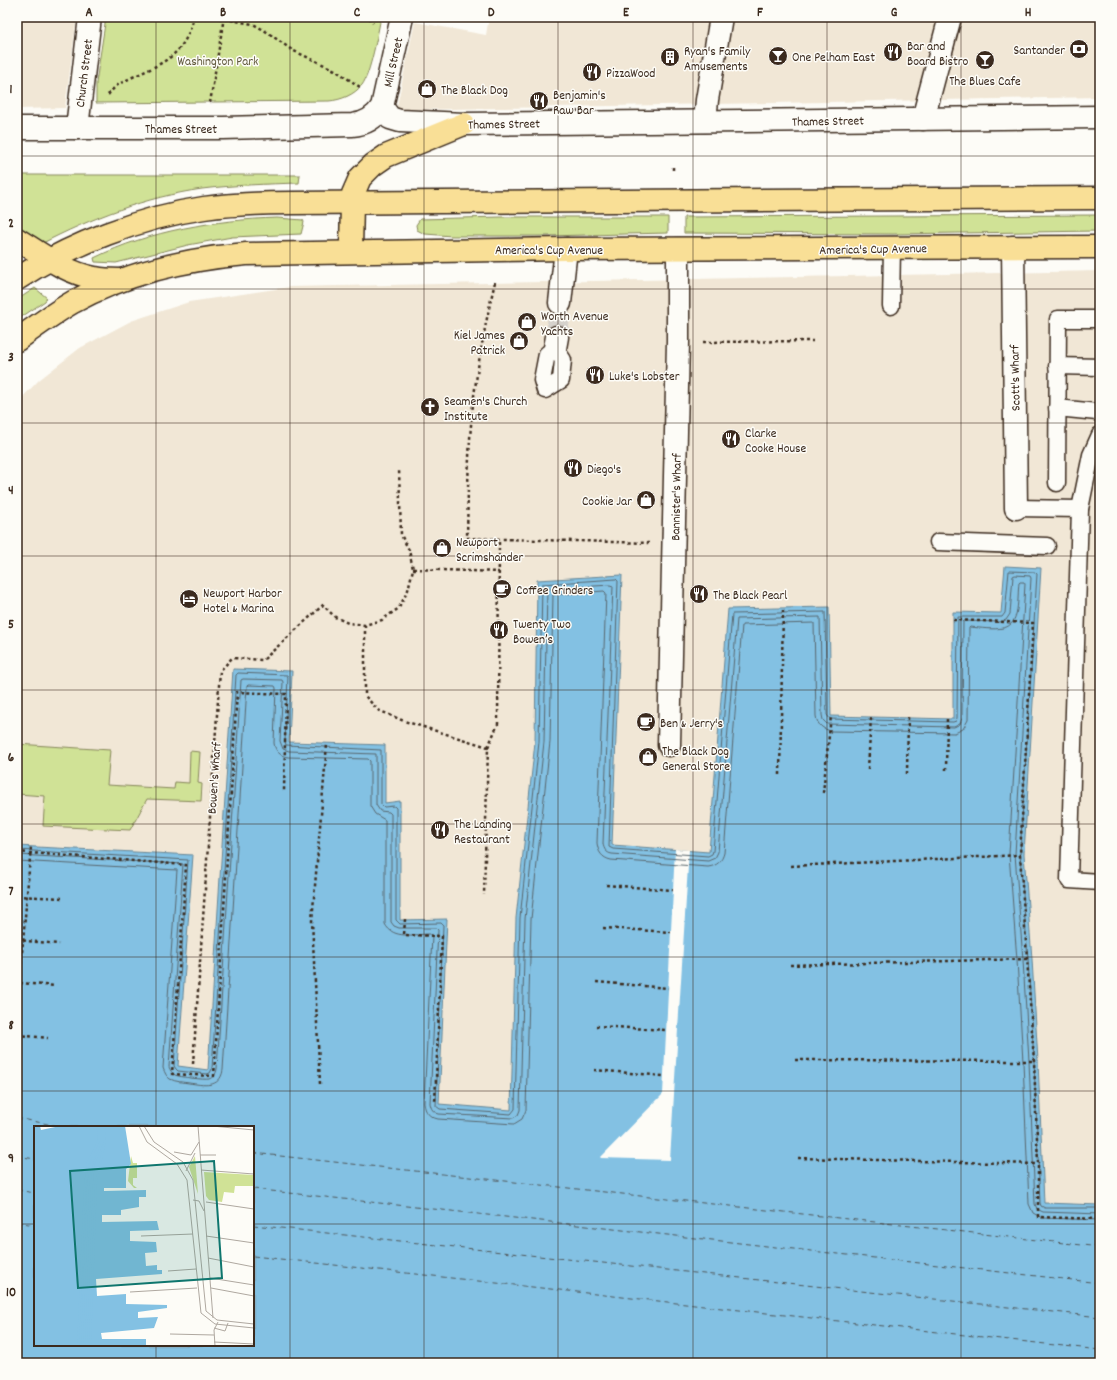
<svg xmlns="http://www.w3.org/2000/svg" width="1117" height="1380" font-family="Dekko,sans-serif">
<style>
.built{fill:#f1e7d6}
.green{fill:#d0e296;stroke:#86865a}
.water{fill:#83c1e3;stroke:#668594;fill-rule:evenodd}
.pier{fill:#fdfcf7}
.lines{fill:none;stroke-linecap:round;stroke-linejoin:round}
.shore{stroke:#58666d;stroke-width:1}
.ferry{stroke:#515759;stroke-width:1;stroke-dasharray:5 4;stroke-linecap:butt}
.street-tunnel{stroke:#d6d2cc;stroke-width:22;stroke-dasharray:22 11;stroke-linecap:butt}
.lane-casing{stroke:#3b2a1e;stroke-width:19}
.street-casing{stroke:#3b2a1e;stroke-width:25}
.secondary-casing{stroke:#3b2a1e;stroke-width:25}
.primary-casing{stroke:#3b2a1e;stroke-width:25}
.path{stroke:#3b2a1e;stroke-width:2.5;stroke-dasharray:3 3;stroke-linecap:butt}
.lane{stroke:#fdfcf7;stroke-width:16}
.street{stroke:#fdfcf7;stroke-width:22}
.secondary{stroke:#fdfcf7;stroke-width:22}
.primary{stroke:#f9df96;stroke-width:22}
.grid{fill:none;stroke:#3b2a1e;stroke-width:1;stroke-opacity:0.55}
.labels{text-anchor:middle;stroke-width:3;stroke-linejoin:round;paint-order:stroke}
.poi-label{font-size:13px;fill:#3b2a1e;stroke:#fdfcf7;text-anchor:start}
.park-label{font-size:13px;fill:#60583c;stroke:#fdfcf7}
.street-label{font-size:13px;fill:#3b2a1e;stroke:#fdfcf7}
.inset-river{fill:none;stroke:#83c1e3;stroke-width:2}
.inset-road{fill:none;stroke:#afa8a0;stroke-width:1}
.view{fill:#0f766e;fill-opacity:0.15;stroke:#0f766e;stroke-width:2}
.inset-edge{fill:none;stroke:#3b2a1e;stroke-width:2}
.neatline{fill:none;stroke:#3b2a1e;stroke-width:1.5}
.grid-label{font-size:13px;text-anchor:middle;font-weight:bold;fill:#3b2a1e}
</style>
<rect width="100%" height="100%" fill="#fdfcf7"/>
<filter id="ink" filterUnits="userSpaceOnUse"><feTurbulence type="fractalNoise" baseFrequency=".025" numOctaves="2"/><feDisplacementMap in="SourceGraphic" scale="8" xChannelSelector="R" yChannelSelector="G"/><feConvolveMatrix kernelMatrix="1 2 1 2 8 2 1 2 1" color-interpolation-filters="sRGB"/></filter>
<g filter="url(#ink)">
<!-- built -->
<g class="built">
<path d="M17 17H77L65 108 17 109Z"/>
<path d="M489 17H1100V97L396 110 415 22 486 35Z"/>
<path d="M1100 271V1205L1044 1204 1032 959 1024 854 1041 568 1001 613 953 612 954 719 831 716 829 607 728 609 709 852 612 845 622 575 535 742 516 918 511 1110 439 1105 447 919 399 920 400 801 385 804V745L289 742 233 669 208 1070 178 1067 193 855 17 846V403L39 380 80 348 131 321 189 302 289 287Z"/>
</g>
<!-- green -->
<g class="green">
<path d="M106 17H381C378 32 370 75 362 85 354 95 341 100 329 101L96 103V83Z"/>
<path d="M17 175H300L299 183C267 184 234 185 202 189 146 197 91 218 41 244L17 229Z"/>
<path d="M1100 215V231H1098L893 234 684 233V217Z"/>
<path d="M501 217H668V233L545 236H452L425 234 417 230 416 225 420 219Z"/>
<path d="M277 218 303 220 304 222 301 234 232 237 188 245 116 263 95 262 94 258C151 230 215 220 277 218Z"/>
<path d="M35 288 47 298 45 301 17 320V300Z"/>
<path d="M17 744 110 750 107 785 174 789 175 782 189 783 190 751 200 752 198 783 202 784 201 801 147 799 130 830 43 826 45 796 17 794Z"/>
</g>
<!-- water -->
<path class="water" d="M1005 566 1041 568 1024 854 1032 959 1038 1061 1044 1203 1100 1205V1363H17V846L193 855 178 1066 208 1070 233 669 292 671 289 742 385 745V803L400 801V920L447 919 439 1104 511 1110 516 918 535 742 537 580 622 575 612 845 709 852 728 609 829 607 831 716 953 719V612L1001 613ZM35 1127H253V1345H35Z"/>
<!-- pier -->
<path class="pier" d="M675 849 689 850 670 1160 600 1158 663 1094Z"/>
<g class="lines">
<!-- shore -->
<g class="shore">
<path d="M17 850 188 860 174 1066 176 1069 178 1071 207 1074 210 1073 212 1069 236 675 238 673 287 675 288 677 285 741 286 745 381 750V804L384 807 394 806 396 808V920L400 924 441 923 443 925 436 1106 440 1109 511 1114 515 1109 520 918 539 742 542 584 616 579 618 581 609 847 613 849 708 856 712 854 713 851 732 614 825 612 827 715 830 719 953 722 956 721 957 718 958 617H1002L1005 613 1009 571 1035 572 1037 574 1020 854 1028 959 1034 1061 1040 1203 1041 1206 1045 1208H1100"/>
<path d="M17 855 183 864 169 1067C170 1070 172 1073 175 1075 180 1077 204 1080 209 1079 214 1077 216 1074 217 1069L241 680 243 679 282 680 283 682 280 741 283 749 289 751 376 754V805L380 811 389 812 391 814V922L394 926 399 928H436L438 930 430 1103C431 1109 433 1112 439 1114L513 1118 518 1115 520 1110 525 919 544 742 547 589 610 585 613 586 603 844C604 849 606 853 612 854L708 861 715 858 718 852 737 619 820 617 822 715 823 720 827 724 954 727 960 724 962 718 963 622 964 621 1000 622 1006 620 1010 614 1013 576 1015 575 1030 576 1031 578 1015 854 1023 960 1029 1061 1035 1204 1037 1209 1043 1212 1100 1214"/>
<path d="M17 861 177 870 163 1068C165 1073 166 1076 170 1079 176 1082 183 1082 189 1083 203 1085 220 1089 223 1070L247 686 248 685 275 686 276 688 274 743C275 751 280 756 288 757L368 759 370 761V806L375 814 385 820V924C393 940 415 934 430 934L432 936 424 1103C425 1112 429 1117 438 1119L514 1124 522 1119 526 1110 531 919 550 742 553 595 604 591 606 593 597 843C598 852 602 858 611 860L708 867C717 866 722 861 724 853L742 625 814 623 816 716C817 725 823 729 831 731L955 733 963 729 968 720 969 628 970 627C981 628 993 630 1003 628 1021 625 1017 597 1019 583L1020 582H1024L1025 584 1009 854 1017 960 1023 1062 1029 1204 1033 1213 1042 1218 1100 1220"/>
</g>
<!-- ferry -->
<g class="ferry">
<path d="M17 1118 63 1127"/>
<path d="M253 1153 1100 1247"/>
<path d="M17 1156 35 1159"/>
<path d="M253 1189 1100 1283"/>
<path d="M17 1190 35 1193"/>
<path d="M17 1222 35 1225"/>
<path d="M253 1225 1100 1317"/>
<path d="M253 1256 1100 1350"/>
</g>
<!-- street-tunnel -->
<path class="street-tunnel" d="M557 337 560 303"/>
<!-- lane casing -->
<g class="lane-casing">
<g id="lane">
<path d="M891 306 892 247"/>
<path d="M555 348 563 360 561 380 545 390 542 380 547 354Z"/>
<path d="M1057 366 1100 367"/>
<path d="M1057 408 1097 412 1100 414"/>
<path d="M1100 435 1091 455 1080 509 1069 880 1100 882"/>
<path d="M1057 483 1058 319H1100"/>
<path d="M1016 508 1080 509"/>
<path d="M938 542 1047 546"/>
</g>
</g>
<!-- street casing -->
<g class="street-casing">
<g id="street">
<path d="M923 119 950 17"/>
<path d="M77 128 90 17"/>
<path d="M1013 247 1016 508"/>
<path d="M560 303 566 249"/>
<path d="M555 348 557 337"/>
<path d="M669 745 678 342V249"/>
</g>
</g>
<!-- secondary casing -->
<g class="secondary-casing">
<g id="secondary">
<path d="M382 107 390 118 400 121 464 124 1100 117"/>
<path d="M705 121 707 100 721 17"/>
<path d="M17 128H223L352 125C365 124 375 118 382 107L402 17"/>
</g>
</g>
<!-- primary casing -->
<g class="primary-casing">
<g id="primary">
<path d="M17 239C41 254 66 273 95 278 103 280 112 280 120 280"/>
<path d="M351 251 352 202 353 194 360 178 373 165 386 156 464 124"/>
<path d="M17 279C70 244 142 217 204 208 233 204 263 203 292 203L1100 198"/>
<path d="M17 340C35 327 54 313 73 302 126 273 186 259 246 254L566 249 1100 247"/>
</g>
</g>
<!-- path -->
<g class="path">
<path d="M213 17 253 24 264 30 292 50 335 70 360 87"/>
<path d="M369 17 373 23"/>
<path d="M108 95C115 85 124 81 135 76 168 61 184 54 194 17"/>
<path d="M210 103 224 17"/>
<path d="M673 167V173"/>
<path d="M495 282C486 320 479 357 474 396 468 443 468 491 467 538L649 543"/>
<path d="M703 342 813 341"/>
<path d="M413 569 499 572"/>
<path d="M953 620 1033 623 1020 855 1034 1061 1038 1164V1217L1100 1219"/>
<path d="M365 625V696L378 710 404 721 488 747 484 895"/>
<path d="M488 747 498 724 499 539"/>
<path d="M868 769 871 717"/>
<path d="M946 770 947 718"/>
<path d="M907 774 908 717"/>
<path d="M780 775 783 609"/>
<path d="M823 793 831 716"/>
<path d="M17 852 186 865 172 1074 214 1076 237 692 286 694 284 791"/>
<path d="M791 866 1020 855"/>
<path d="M606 885 673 890"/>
<path d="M17 896 62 898"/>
<path d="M405 919 404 935 442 936 435 1102"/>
<path d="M603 928 671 932"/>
<path d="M17 940 59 944"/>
<path d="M790 965 1027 959"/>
<path d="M596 982 668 988"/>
<path d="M20 983 55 986"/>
<path d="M17 1012 31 846"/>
<path d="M596 1026 666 1030"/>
<path d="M17 1035 48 1038"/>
<path d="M795 1060 1034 1061"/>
<path d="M193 1064 220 671 232 658 263 660 323 605 335 617 348 623 365 625 382 620 399 608 408 590 413 569 409 550 401 535 399 469"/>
<path d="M594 1070 664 1076"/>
<path d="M320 1084 312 921 327 744"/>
<path d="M798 1158 1038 1164"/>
</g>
<!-- lane -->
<use href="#lane" class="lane"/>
<!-- street -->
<use href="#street" class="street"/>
<!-- secondary -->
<use href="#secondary" class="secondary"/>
<!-- primary -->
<use href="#primary" class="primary"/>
</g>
</g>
<!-- grid -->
<path class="grid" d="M156 17V1127M290 17V1363M424 17V1363M558 17V1363M693 17V1363M827 17V1363M961 17V1363M17 156H1100M17 289H1100M17 423H1100M17 556H1100M17 690H1100M17 824H1100M17 957H1100M17 1091H1100M17 1224H35M253 1224H1100M156 1345V1363"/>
<!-- icons -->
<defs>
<g id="bank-disc" transform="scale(1)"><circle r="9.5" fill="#3b2a1e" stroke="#fdfcf7"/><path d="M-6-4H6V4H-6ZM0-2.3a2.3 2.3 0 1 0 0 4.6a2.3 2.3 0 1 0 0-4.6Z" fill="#fff"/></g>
<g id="restaurant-disc" transform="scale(1)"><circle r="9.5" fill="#3b2a1e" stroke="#fdfcf7"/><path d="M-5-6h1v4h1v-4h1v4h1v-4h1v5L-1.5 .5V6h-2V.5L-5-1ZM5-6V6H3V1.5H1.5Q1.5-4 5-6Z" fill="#fff"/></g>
<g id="bar-disc" transform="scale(1)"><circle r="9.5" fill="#3b2a1e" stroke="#fdfcf7"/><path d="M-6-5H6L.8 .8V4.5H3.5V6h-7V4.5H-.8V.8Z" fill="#fff"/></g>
<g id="building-disc" transform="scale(1)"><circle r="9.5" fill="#3b2a1e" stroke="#fdfcf7"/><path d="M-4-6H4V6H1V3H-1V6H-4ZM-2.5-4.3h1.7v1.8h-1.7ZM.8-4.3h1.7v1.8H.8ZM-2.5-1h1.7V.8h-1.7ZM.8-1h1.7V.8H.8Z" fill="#fff"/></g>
<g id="shop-disc" transform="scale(1)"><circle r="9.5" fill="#3b2a1e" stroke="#fdfcf7"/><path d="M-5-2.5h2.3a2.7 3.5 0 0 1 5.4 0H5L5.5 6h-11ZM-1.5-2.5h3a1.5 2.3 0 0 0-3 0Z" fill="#fff"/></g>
<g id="church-disc" transform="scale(1)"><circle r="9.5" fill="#3b2a1e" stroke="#fdfcf7"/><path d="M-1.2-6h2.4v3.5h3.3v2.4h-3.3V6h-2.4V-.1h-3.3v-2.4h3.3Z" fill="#fff"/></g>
<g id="cafe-disc" transform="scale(1)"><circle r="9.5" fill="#3b2a1e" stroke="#fdfcf7"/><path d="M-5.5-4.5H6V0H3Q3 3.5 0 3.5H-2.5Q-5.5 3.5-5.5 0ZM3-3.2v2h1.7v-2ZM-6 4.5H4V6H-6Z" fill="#fff"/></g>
<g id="hotel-disc" transform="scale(1)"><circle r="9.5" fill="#3b2a1e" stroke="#fdfcf7"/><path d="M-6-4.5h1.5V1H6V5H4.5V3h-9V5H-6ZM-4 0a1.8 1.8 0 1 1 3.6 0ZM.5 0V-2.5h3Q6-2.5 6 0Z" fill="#fff"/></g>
</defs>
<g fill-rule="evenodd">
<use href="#bank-disc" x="1079" y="49"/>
<use href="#restaurant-disc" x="893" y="52"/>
<use href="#bar-disc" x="778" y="56"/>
<use href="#building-disc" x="670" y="57"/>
<use href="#bar-disc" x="985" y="60"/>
<use href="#restaurant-disc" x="592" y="72"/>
<use href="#shop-disc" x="427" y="89"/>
<use href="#restaurant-disc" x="539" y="101"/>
<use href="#shop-disc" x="527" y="322"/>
<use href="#shop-disc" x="519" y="341"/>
<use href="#restaurant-disc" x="595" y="375"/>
<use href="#church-disc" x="430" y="407"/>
<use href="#restaurant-disc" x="731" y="439"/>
<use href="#restaurant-disc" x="573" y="468"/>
<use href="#shop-disc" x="646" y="500"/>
<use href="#shop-disc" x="442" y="548"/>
<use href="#cafe-disc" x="502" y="589"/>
<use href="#restaurant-disc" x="699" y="594"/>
<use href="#hotel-disc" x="189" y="599"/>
<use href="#restaurant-disc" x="499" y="630"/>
<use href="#cafe-disc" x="646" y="722"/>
<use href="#shop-disc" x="648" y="757"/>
<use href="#restaurant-disc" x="440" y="830"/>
</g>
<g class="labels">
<!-- poi labels -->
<g class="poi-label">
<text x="907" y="50">Bar and<tspan x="907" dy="15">Board Bistro</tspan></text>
<text x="1065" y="54" text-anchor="end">Santander</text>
<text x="684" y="55">Ryan's Family<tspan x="684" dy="15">Amusements</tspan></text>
<text x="792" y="61">One Pelham East</text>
<text x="606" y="77">PizzaWood</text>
<text x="985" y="85" text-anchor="middle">The Blues Cafe</text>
<text x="441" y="94">The Black Dog</text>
<text x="553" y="99">Benjamin's<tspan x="553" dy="15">Raw Bar</tspan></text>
<text x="541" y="320">Worth Avenue<tspan x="541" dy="15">Yachts</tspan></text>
<text x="505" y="339" text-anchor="end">Kiel James<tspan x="505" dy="15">Patrick</tspan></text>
<text x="609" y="380">Luke's Lobster</text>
<text x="444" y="405">Seamen's Church<tspan x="444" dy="15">Institute</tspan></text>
<text x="745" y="437">Clarke<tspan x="745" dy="15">Cooke House</tspan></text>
<text x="587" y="473">Diego's</text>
<text x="632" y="505" text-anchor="end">Cookie Jar</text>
<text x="456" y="546">Newport<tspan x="456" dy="15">Scrimshander</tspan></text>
<text x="516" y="594">Coffee Grinders</text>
<text x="203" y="597">Newport Harbor<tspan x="203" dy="15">Hotel &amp; Marina</tspan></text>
<text x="713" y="599">The Black Pearl</text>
<text x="513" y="628">Twenty Two<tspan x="513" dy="15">Bowen’s</tspan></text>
<text x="660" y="727">Ben &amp; Jerry's</text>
<text x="662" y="755">The Black Dog<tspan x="662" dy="15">General Store</tspan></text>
<text x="454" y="828">The Landing<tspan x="454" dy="15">Restaurant</tspan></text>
</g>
<!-- park labels -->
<g class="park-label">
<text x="218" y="65">Washington Park</text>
</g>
<!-- street labels -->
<g class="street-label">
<text transform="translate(392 62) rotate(-77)" y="5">Mill Street</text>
<text transform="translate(83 73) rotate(-83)" y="5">Church Street</text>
<text transform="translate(828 120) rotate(-1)" y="5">Thames Street</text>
<text transform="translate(504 123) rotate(-1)" y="5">Thames Street</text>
<text x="181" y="133">Thames Street</text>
<text transform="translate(873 248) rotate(-1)" y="5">America's Cup Avenue</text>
<text x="549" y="254">America's Cup Avenue</text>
<text transform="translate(1014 378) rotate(-91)" y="5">Scott's Wharf</text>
<text transform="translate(675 497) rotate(-89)" y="5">Bannister's Wharf</text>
<text transform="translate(213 778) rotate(-86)" y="5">Bowen's Wharf</text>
</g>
</g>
<!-- overview -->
<g transform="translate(34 1126)">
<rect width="220" height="220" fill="#fdfcf7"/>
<path d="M97 30 99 37H103V52H99V59L103 62H100L94 55ZM161 30 164 68 155 41ZM170 46 220 49V60H201L200 67 190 66 188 76 175 74 172 70Z" fill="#d0e296"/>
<path d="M0 0H6L7 4 26 0H91L97 38 92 43V62H70V65L112 64V71H105V81L87 84V89H68V96L123 95 125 104 96 105V115L122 116 123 126 111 127 112 140 123 139V144H128V148L62 153 63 170 92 168V178L133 179V182L104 186V192L124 191 120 202 67 207 68 213H112V220H0Z" fill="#83c1e3"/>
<path class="inset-river" d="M44 220 51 59 54 36 65 14 64 0M48 220 54 60 57 37 67 15 66 0M52 220 58 56 60 38 69 15 68 0M56 220 62 56 71 15 70 0"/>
<path class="inset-road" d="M105 0 113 16 143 38 153 54 167 187 181 198 220 202M110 0 120 16 149 36 159 54 172 185 183 194 220 198M164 0 179 192M178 0 220 4M140 26 157 29 165 16M166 29H182M167 44 220 48M152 45 161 27M159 74 165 75 170 85M172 76 220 83M107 110 159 108M172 110 220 117M174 132 220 141M134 145 162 143M176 152 220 159M177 162 220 170M96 166 163 162M180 202 191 205 194 197M136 208 180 209M180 216 220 218M181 220 180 204 184 196"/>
<path class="view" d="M180 35 188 152 44 162 36 45Z"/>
<rect width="220" height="220" class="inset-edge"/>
</g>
<!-- margin -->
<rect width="1117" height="1380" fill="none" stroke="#fdfcf7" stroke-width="44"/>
<rect x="22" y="22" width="1073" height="1336" class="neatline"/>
<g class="grid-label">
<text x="89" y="16">A</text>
<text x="223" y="16">B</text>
<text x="357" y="16">C</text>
<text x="491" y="16">D</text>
<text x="626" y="16">E</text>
<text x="760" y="16">F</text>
<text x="894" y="16">G</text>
<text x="1028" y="16">H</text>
<text x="11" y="93">1</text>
<text x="11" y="227">2</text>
<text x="11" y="361">3</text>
<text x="11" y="494">4</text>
<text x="11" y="628">5</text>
<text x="11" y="761">6</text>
<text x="11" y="895">7</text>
<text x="11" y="1029">8</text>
<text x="11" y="1162">9</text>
<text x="11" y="1296">10</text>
</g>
</svg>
